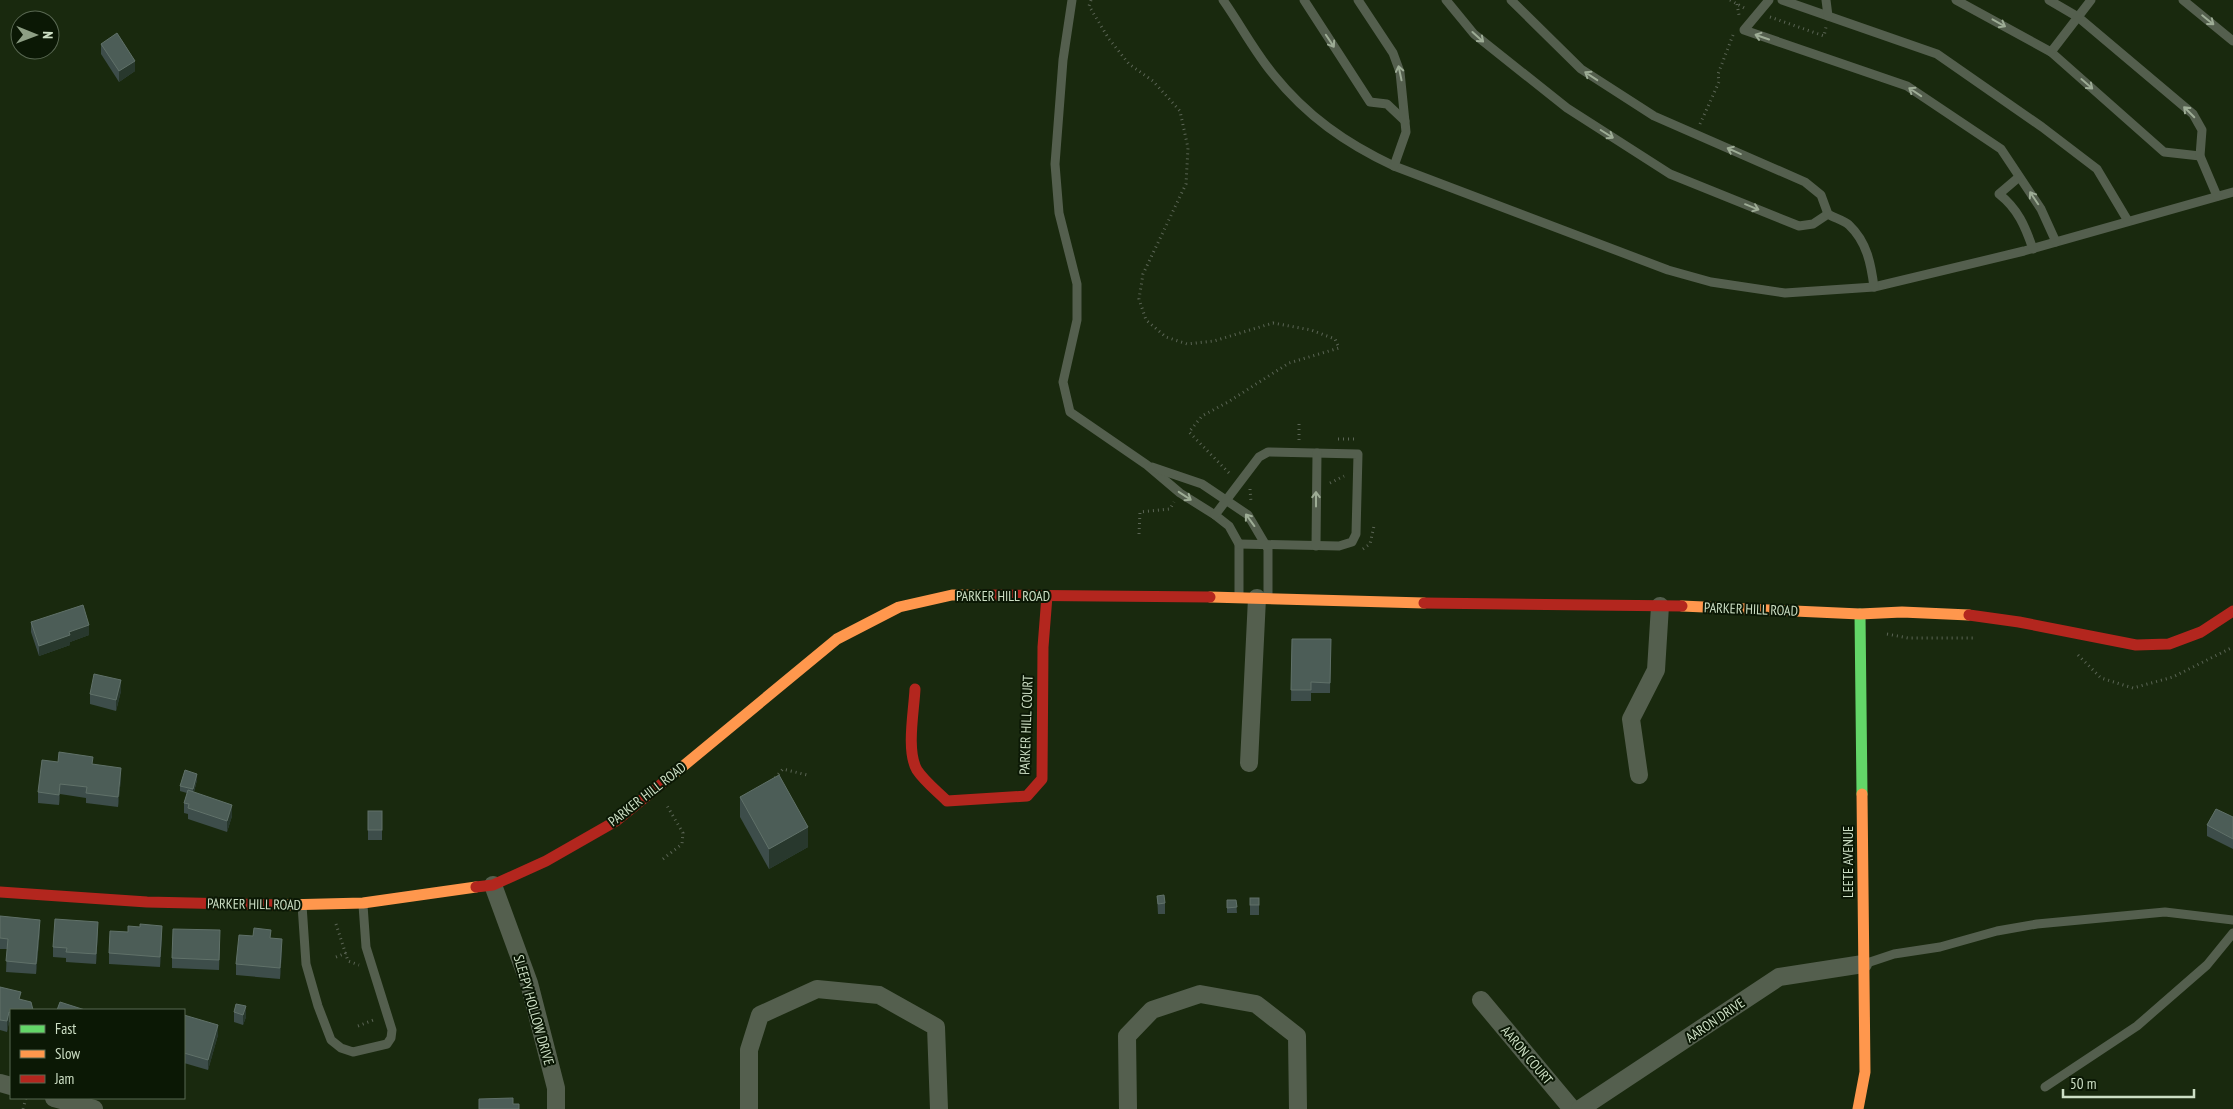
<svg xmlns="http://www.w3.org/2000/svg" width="2233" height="1109" font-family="'PT Sans Narrow',sans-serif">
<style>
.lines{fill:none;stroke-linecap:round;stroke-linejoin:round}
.path{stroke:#5b6555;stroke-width:3;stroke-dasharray:1 4;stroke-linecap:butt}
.lane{stroke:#545f4e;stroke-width:9}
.street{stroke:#545f4e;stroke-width:18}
.fast{stroke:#63d668;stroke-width:11}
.slow{stroke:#ff974d;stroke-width:11}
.jam{stroke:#b3261e;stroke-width:11}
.wall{fill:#3d4d4a}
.shaded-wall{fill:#28382d}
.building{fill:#4c5d57;stroke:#607169}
.oneway{stroke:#9dac95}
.labels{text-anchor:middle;stroke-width:4;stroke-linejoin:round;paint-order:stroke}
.street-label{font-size:14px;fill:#cddfc5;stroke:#0b1805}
</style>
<rect width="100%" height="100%" fill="#19290e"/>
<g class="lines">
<!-- path -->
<g class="path">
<path d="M1091 0 1089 6 1109 39 1129 64 1153 81 1180 111 1188 148 1186 184 1143 274 1139 299 1146 320 1166 337 1187 344 1214 341 1273 323 1311 330 1335 339 1339 348 1289 363 1228 402 1202 416 1189 432 1231 475"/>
<path d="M1730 0 1746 9"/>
<path d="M1737 4 1739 15"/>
<path d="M1770 17 1824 36 1826 27"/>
<path d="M1700 124 1719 82 1718 74 1733 35"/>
<path d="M1338 439H1357"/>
<path d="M1299 440V421"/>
<path d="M1330 483 1344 476"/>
<path d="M1250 489 1251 502"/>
<path d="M1139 534 1140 512 1170 509 1174 502"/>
<path d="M1363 549 1370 544 1374 526"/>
<path d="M1887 634 1908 638H1973"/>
<path d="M2078 655 2101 678 2133 688 2173 677 2233 647"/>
<path d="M775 778 783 769 807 775"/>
<path d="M663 859 682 844 683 833 666 804"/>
<path d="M336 924 348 961 359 965"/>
<path d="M336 957 346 953"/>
<path d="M358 1026 376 1019"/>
<path d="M23 1109 26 1098"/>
</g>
<!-- lane -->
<g class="lane">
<path d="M1072 0 1063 60 1055 164 1059 213 1077 284V320L1063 382 1070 412 1147 465 1180 493 1215 515 1229 526 1239 544V597"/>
<path d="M1223 0C1240 24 1254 51 1273 74 1307 116 1345 143 1394 166L1668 270 1711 282 1785 293 1874 287 2024 251 2233 192"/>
<path d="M1304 0 1370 102 1387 104 1405 121"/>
<path d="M1358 0 1393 53 1400 72 1406 132 1394 166"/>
<path d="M1446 0 1474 34 1567 108 1670 174 1799 226 1813 224 1828 214"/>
<path d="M1511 0 1581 69 1654 116 1805 182 1821 195 1828 214C1834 218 1844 220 1849 225 1867 242 1871 264 1874 287"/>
<path d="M1769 0 1744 30 1907 86 2001 149 2041 209 2056 242"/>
<path d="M1782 0 1937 54 2042 127 2097 169 2128 221"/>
<path d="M1826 0 1828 16"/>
<path d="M1956 0 2051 52 2164 152 2200 156"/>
<path d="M2049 0 2078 17 2193 114 2202 130 2200 156 2217 196"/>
<path d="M2183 0 2233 41"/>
<path d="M2051 52 2091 0"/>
<path d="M2019 177 1999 194C2018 209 2025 226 2033 249"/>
<path d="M1152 467 1202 484 1248 515 1268 549V598"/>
<path d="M1215 515 1259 457 1268 452 1358 454 1356 534 1352 542 1339 546 1239 544"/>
<path d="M1316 546 1317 453"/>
<path d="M302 905 306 964 318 1006 331 1040 341 1048 353 1052 387 1044 391 1038 392 1030 366 947 363 905"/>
<path d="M1864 964 1894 954 1940 947 1997 931 2037 924 2165 912 2233 920"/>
<path d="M2045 1087 2137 1026 2207 965 2233 933"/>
</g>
<!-- street -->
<g class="street">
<path d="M1249 763 1257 598"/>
<path d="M1639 775 1631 719 1656 670 1660 606"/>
<path d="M493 885 529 983 556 1088V1109"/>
<path d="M1481 1000 1572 1109"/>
<path d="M0 1083 11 1086"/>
<path d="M54 1098 94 1109"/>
<path d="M749 1109V1050L760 1015 817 989 879 995 936 1027 939 1109"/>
<path d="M1128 1109 1127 1036 1152 1010 1200 994 1256 1004 1297 1036 1298 1109"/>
<path d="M1580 1109 1779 977 1863 964"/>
</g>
<!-- fast -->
<path class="fast" d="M1860 614 1862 794"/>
<!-- slow -->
<g class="slow">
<path d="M1210 597 1424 603"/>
<path d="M1682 606 1860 614 1902 612 1969 615"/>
<path d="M670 777 837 639 899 607 952 595H983"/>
<path d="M284 905 363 903 476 887"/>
<path d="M1858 1109 1865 1072 1862 794"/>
</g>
<!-- jam -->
<g class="jam">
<path d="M983 595 1210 597"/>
<path d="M1424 603 1682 606"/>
<path d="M1969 615 2019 622 2136 645 2169 644 2201 632 2233 611"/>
<path d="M915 689C914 711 906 751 917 770 925 782 937 791 947 801L1027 796 1042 779 1043 647 1047 596"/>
<path d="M476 887 493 885 546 861 616 821 670 777"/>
<path d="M0 892 147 902 284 905"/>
</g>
</g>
<!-- wall -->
<g class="wall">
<path d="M101 44 135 71 119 82 101 54Z"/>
<path d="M31 622 89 635 70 642V645L39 656 31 632Z"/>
<path d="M1292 639H1331L1330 693H1311V701H1291Z"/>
<path d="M121 691 116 711 90 704V694Z"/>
<path d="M58 762 93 764 121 778 118 807 86 803V798L60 794 59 805 38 803V792Z"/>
<path d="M197 780 194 792 232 816 227 832 188 819V814L184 813V803L187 793 180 791V786Z"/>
<path d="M740 797 808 847 769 869 740 817Z"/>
<rect x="368" y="811" width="14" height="29"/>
<path d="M2233 817V849L2207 836V825Z"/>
<path d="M1157 896 1165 903V914H1158Z"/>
<rect x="1250" y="898" width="9" height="17"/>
<path d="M1227 900H1236L1237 913H1227Z"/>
<path d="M0 916 40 930 36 974 6 972 7 949H0Z"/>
<path d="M98 932 96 964 66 962V958L53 957V947Z"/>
<path d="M162 936 160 967 109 964V953Z"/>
<path d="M271 938 282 950 280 979 236 975V964Z"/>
<path d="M220 941 219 970 172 968V958Z"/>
<path d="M0 987 21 1000 11 1010V1023L9 1022 7 1032 0 1030Z"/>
<path d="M236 1004 246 1017 243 1025 234 1022V1012Z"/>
<path d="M184 1015 218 1035 208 1070 184 1063Z"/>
</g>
<!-- shaded-wall -->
<g class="shaded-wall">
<path d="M135 61V71L119 82V71Z"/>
<path d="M89 625V635L70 642V645L39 656V646L69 632Z"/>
<path d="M121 680V691L116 711V700Z"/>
<path d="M121 768V778L118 807V797Z"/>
<path d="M197 774V780L193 795V789Z"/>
<path d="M60 784V794L59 805V795Z"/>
<path d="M232 805V816L227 832V821Z"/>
<path d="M808 827V847L769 869V849Z"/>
<path d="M40 920V930L36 974V964Z"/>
<path d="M98 922V932L96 964V954Z"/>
<path d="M162 926V936L160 967V957Z"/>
<path d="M282 939V950L280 979V968Z"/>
<path d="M246 1006V1017L243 1025V1015Z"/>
<path d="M9 1012V1022L7 1032V1021Z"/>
<path d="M218 1025V1035L208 1070V1060Z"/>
</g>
<!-- building -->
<g class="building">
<path d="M117 33 135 61 119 71 101 44Z"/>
<path d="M83 605 89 625 69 632 70 635 39 646 31 622Z"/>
<path d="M1292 639H1331L1330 683 1311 682V690H1291Z"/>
<path d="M94 674 121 680 116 700 90 694Z"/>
<path d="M59 752 93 757 92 764 121 768 118 797 86 793 87 787 60 784 59 795 38 792 42 760 58 762Z"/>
<path d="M185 770 197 774 193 789 180 786Z"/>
<path d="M779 775 808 827 769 849 740 797Z"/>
<path d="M188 790 232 805 227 821 188 808 189 804 184 803Z"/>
<path d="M2216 809 2233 817V839L2207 825Z"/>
<rect x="368" y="811" width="14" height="19"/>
<path d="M1164 895 1165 903 1158 904 1157 896Z"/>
<rect x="1250" y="898" width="9" height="7"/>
<path d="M1227 900H1236L1237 907 1227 908Z"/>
<path d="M0 916 40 920 36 964 6 961 8 939 0 938Z"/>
<path d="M55 919 98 922 96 954 66 952 67 948 53 947Z"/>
<path d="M140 924 162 926 160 957 109 953 110 931 128 932V926L140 927Z"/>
<path d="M254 928 271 930 270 938 282 939 280 968 236 964 239 935 253 936Z"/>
<path d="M173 929 220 930 219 960 172 958Z"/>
<path d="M0 987 21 992 19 999 31 1002 33 1010H11V1013L9 1012 7 1021 0 1020Z"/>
<path d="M60 1002 85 1010H57Z"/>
<path d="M236 1004 246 1006 243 1015 234 1012Z"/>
<path d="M184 1015 218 1025 208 1060 184 1053Z"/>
<path d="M513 1098V1104H519V1109H479V1099Z"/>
</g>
<!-- one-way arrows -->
<defs><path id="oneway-shaft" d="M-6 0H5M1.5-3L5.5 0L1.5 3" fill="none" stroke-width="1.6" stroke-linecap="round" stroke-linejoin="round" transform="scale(1.25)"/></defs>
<g class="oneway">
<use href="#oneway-shaft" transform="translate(2208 20) rotate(39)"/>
<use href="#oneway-shaft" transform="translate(1999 23) rotate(29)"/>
<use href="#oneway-shaft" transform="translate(1478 37) rotate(42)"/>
<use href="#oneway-shaft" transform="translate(1762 37) rotate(-161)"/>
<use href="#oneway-shaft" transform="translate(1330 41) rotate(56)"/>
<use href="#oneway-shaft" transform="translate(1400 73) rotate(-102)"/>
<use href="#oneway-shaft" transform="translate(1591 76) rotate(-147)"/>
<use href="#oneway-shaft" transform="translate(2087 84) rotate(41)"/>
<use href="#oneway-shaft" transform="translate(1915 92) rotate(-146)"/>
<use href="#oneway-shaft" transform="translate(2189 112) rotate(-135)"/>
<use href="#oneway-shaft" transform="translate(1607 134) rotate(32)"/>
<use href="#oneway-shaft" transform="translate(1734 151) rotate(-156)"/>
<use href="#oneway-shaft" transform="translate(2034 198) rotate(-124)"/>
<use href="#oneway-shaft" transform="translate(1752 207) rotate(22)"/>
<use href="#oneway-shaft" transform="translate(1185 496) rotate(33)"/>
<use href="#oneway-shaft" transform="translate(1316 499) rotate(-90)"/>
<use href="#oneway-shaft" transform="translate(1250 520) rotate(-126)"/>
</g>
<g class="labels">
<!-- street labels -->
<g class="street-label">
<text x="1003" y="601">PARKER HILL ROAD</text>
<text transform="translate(1751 609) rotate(2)" y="5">PARKER HILL ROAD</text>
<text transform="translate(1026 725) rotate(-88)" y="5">PARKER HILL COURT</text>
<text transform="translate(647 794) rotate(-38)" y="5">PARKER HILL ROAD</text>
<text transform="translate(1848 862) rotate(-90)" y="5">LEETE AVENUE</text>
<text transform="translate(254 904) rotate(1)" y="5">PARKER HILL ROAD</text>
<text transform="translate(534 1010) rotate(74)" y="5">SLEEPY HOLLOW DRIVE</text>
<text transform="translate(1715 1020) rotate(-34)" y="5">AARON DRIVE</text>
<text transform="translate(1527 1055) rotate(50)" y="5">AARON COURT</text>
</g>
</g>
<!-- legend -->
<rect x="10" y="1009" width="175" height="90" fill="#0b1805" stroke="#596852"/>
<rect x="20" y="1025" width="25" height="8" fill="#63d668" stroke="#596852"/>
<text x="55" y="1034" font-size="15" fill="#cddfc5">Fast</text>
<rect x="20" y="1050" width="25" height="8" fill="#ff974d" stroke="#596852"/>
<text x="55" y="1059" font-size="15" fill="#cddfc5">Slow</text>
<rect x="20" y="1075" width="25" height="8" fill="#b3261e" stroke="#596852"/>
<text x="55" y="1084" font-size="15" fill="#cddfc5">Jam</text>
<!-- north arrow -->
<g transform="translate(35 35) rotate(91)"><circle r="24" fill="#0b1805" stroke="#596852"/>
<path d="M0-4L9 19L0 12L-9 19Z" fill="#8e9f85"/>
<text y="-8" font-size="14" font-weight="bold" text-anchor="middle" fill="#cddfc5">N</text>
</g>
<!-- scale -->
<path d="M2063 1089v8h131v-8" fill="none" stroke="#cddfc5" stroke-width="2.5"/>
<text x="2070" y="1089" font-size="15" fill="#cddfc5" stroke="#0b1805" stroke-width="4" paint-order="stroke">50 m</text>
</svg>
